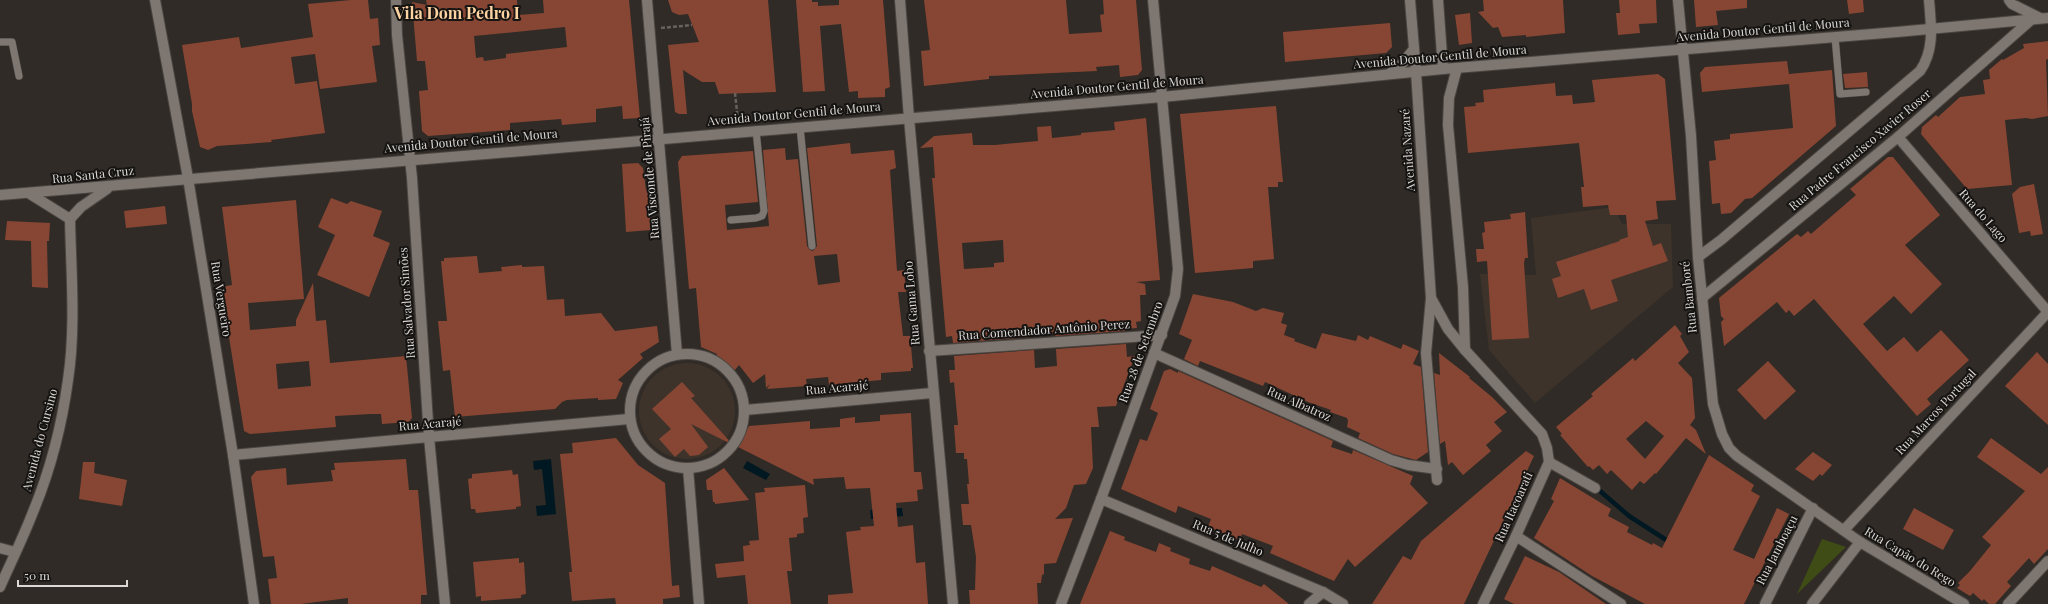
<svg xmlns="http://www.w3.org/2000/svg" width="2048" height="604" font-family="'Playfair Display',serif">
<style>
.built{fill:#3d332a}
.green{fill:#3f4c16}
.water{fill:#001821}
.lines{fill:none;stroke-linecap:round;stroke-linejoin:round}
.stream{stroke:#001821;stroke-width:4.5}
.building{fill:#874633;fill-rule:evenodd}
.service-casing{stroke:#4b4642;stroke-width:8}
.minor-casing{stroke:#4b4642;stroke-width:12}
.tertiary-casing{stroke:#4b4642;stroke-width:12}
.secondary-casing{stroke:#4b4642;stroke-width:12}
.path{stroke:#67625e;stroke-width:2.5;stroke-dasharray:4 2;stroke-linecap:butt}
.service{stroke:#7e7771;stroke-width:7}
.minor{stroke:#7e7771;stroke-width:10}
.tertiary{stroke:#7e7771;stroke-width:10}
.secondary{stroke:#7e7771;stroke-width:10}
.labels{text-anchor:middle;stroke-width:4;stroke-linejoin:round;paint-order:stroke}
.street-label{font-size:12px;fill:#dcd8d5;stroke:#161412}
.district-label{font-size:16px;font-weight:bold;fill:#fdd3a1;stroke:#161412}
</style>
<rect width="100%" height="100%" fill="#302b26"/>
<!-- built -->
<g class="built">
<path d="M1614 207 1622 224H1671L1673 287 1535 403 1489 350 1480 274 1536 275 1531 218Z"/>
<circle cx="687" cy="411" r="48"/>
</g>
<!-- green -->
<path class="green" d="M1822 539 1846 547 1797 594Z"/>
<!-- water -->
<g class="water">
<path d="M551 459 556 514 537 516 536 506 546 505 542 469 534 470 533 461Z"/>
<path d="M747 461 770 474 766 480 743 468Z"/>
<path d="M902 508 903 516 871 519 870 510Z"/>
</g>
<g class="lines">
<!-- stream -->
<path class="stream" d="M1600 491 1629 516 1671 543"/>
</g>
<!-- building -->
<g class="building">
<path d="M351 0H368L370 19 378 18 380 45 372 46 377 82 320 89 315 54 291 57 295 84 317 81 325 133 271 140 272 142 217 146 208 150 200 147 192 111V104L182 45 239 37 241 48 313 37 308 4Z"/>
<path d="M426 0H517L518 15 544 13 543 0H629L640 118 623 119 622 106 596 109V122L562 125 561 119 510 123V130L428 136 422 131 419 91 428 90 425 61H417L412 2 427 5ZM565 27 567 47 506 54V58L484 61 483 57 476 58 474 36Z"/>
<path d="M668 0H768L776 92 719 94 715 82H702L683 70 687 114H679L675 112 668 45 699 42 688 14 679 15 672 12Z"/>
<path d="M796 0H812V2H818V6L839 5V0H883L890 87 885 89V97L858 98V91L849 92 841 24 820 26 825 91 803 92Z"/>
<path d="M924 0H1066L1069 34 1102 32 1100 15 1104 14 1103 0H1136L1142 70 1138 75 1120 77 1119 65 1096 67 1097 71 989 76V79L924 86 921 51 930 50Z"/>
<path d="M1483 0H1563L1565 33 1526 37V35L1502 37 1498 27 1493 28 1478 12 1484 11Z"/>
<path d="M1619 0H1656L1657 23 1639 24 1640 33 1618 35 1616 13H1620Z"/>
<path d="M1694 0H1747V8L1716 11 1718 25 1696 27Z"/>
<path d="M1847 0H1863L1864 12 1849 14Z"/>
<path d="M1470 13 1472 43 1459 45 1455 15Z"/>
<path d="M1390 23 1392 47 1386 53 1285 62 1283 32Z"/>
<path d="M2048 41V59L2046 60 2048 116 2032 119 2026 118 2005 120 2012 185 1967 189 1921 134 1922 127 1936 115 1938 117 1960 97 1985 94 1983 80 1990 79 1989 70 2002 59 2003 60 2024 48 2023 44Z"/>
<path d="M1787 61 1789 74 1832 70 1836 126 1752 198 1745 199 1731 213 1721 214 1720 203 1712 204 1709 161 1716 160 1714 141 1730 139V134L1793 128 1789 84 1702 92 1700 73 1705 67Z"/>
<path d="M1867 72 1868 87 1845 88 1843 74Z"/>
<path d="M1658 74 1665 79 1676 200 1656 201 1658 219 1645 221 1653 246 1661 243 1668 261 1611 280 1618 301 1591 310 1584 289 1558 298 1552 279 1561 276 1556 262 1620 241 1619 240 1628 237 1626 215H1610L1608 205 1583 207 1581 187H1584L1579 143 1468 153 1464 107 1476 106 1475 103 1484 102 1483 90 1555 83 1556 96 1572 95 1573 104 1595 102 1592 80Z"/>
<path d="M1276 106 1283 182H1278V187H1268L1274 259 1253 261V268L1195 273 1180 114Z"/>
<path d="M1146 118 1160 280 1136 282 1145 284 1146 295H1140L1141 321 1136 322 1137 328 1125 329V331L1055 336 1054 334 1032 336V337L953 343 952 336 946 337 932 178H935L933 147 920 148 934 136 972 133 973 145H995L1038 141 1037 127 1051 126 1052 138 1081 135V133L1115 130 1114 122ZM1003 240 1004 262 994 263V267L964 269 962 243Z"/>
<path d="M850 143 851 154 894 150 896 168 890 170 897 271 904 270 906 292H898L903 336H910L913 368H911V371L881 373V380L829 385 828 377 806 379 807 386 767 389 770 384 766 388 765 374 753 383 739 365 734 371 716 357 717 354 701 347 696 288 689 289 678 162 682 156 753 151 758 202 725 205 727 230 769 226 763 150 785 148 786 160 798 159 807 246 810 250 813 251 817 246 807 148ZM837 254 840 282 818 285 814 256Z"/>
<path d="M1888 157H1893L1940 215 1905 245 1942 284 1911 314 1894 296 1863 324 1887 351 1904 337 1917 352 1941 330 1969 360 1927 399 1931 404 1917 416 1814 299 1794 316 1789 310 1786 313 1777 302 1724 346 1721 322 1724 319 1721 316 1719 298 1797 234 1801 237 1808 231 1811 234 1856 195 1850 189Z"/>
<path d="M638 163 643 168 646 190 648 189 651 230 626 232 622 164Z"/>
<path d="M2034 184 2043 234 2031 236 2030 231 2019 233 2012 194 2020 187Z"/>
<path d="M331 198 347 204 351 201 382 211 373 236 390 243 369 297 317 275 335 235 318 227Z"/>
<path d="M296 200 304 299 248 303 250 330 296 326V320L313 283 316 321 326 320 330 363 406 356 412 418 409 422 382 424 381 414H371L335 416 336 427 250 434 244 431 221 287 232 285 222 207ZM309 361 311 386 278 389 276 364Z"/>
<path d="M165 206 167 224 126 228 124 211Z"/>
<path d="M1525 212 1528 258H1525L1524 263 1529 338 1492 340 1487 261 1477 262 1476 249H1484L1482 233 1485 232 1484 222 1511 219 1510 214Z"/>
<path d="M7 221 50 223 49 241H47L48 288 32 287 31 241 5 240Z"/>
<path d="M477 256 479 273 502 271 501 267 522 265V267L544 266 547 300 564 299 565 316 601 313 615 331 657 326 659 342 640 354 643 358 618 380 623 383 616 399 598 400V398L567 400 562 402 555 409 455 417 450 370 443 371 438 321H447L441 261H444V258Z"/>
<path d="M1193 294 1233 302 1256 311 1263 308 1284 313 1281 323 1287 325 1284 335 1295 339 1294 341 1316 349 1322 333 1356 341 1358 335 1368 340 1370 336 1401 349 1403 344 1419 351 1413 364 1421 367 1428 452 1416 460 1393 454 1358 438 1360 433 1347 427 1348 421 1347 418 1330 412 1331 410 1308 402 1265 382 1263 386 1200 361 1198 366 1184 359 1192 340 1179 334Z"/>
<path d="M1675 325 1682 334 1680 336 1689 352 1678 363 1692 378 1695 418 1690 425 1696 430 1706 454 1686 438 1656 474 1655 473 1644 484 1640 481 1632 490 1611 470 1607 474 1599 465 1593 470 1589 466 1588 467 1560 435 1562 434 1556 427 1593 396 1591 394 1633 358 1635 361ZM1646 421 1664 436 1645 459 1626 439Z"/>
<path d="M1126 344 1127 357 1135 356 1116 406 1097 407 1099 427H1091L1093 468 1086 484 1074 485 1066 508 1055 519 1073 518 1056 563 1044 564V574L1042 575 1041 583H1037L1038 604H970L969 590H975L976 557 971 525H963L961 504H969L967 484H969L967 459H964V453H956L954 425H958L954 382 950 383 949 370H955L954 356 1034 350 1035 368 1057 366 1056 349Z"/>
<path d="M2037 352 2048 364V425L2005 386Z"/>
<path d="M1439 353 1470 377 1469 378 1492 397 1507 412 1494 422 1502 431 1486 445 1491 451 1463 475 1452 462 1448 465 1445 441 1440 444 1434 373 1440 375Z"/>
<path d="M1768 361 1796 391 1765 420 1737 390Z"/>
<path d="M1170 369 1178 373V371L1333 441 1331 447 1352 454 1353 450 1413 476 1410 484 1428 503 1355 567 1348 559 1334 581 1270 553 1273 546 1242 534 1240 540 1208 527 1211 519 1178 506 1176 513 1121 489 1140 439 1147 441 1158 413 1150 409 1164 371Z"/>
<path d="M682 382 695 396 691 398 733 445 691 424 708 447 699 455 690 456 684 449 675 457 659 439 671 429 652 409Z"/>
<path d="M911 413 914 472H921L923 489 917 490 918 501 896 503 898 527 913 525 916 563 925 562 928 604H828V595L853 593 846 532 861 530 860 527 874 526 870 488 846 489 844 477 813 479 814 485 738 447 749 426 810 421V429L840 427V419L855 417V423L880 421V415Z"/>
<path d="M616 438 638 465 665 483 672 586 679 585 680 597 663 599V604H616L615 598 572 601 569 572H572L560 454 573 453 572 443Z"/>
<path d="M1991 438 2041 474 2048 467V549L2034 564 2029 558 2007 582 2011 586 1995 604H1989L1984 599 1982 601 1973 593 1970 596 1957 588 1960 585 1958 583 1970 571 1991 545 1982 537 2025 491 1977 457Z"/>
<path d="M1526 451 1534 456 1464 604H1372L1403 556 1411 560 1421 541Z"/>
<path d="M1813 452 1832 465 1822 476 1820 474 1813 481 1795 469Z"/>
<path d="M1709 455 1754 485 1751 491 1760 496 1733 550 1754 559 1777 508 1789 514 1744 604H1645L1592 576 1534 538 1554 501 1551 499 1560 478 1611 509 1608 516 1629 527 1627 532 1652 545 1653 543 1662 548Z"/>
<path d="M406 459 409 490H418L427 595H421V604H348V598L301 604H271L268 579 277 578 274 556 263 557 251 477 256 471 286 468 287 485 333 481 331 470H335L334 463Z"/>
<path d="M83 462H95L94 473 127 480 122 506 79 499Z"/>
<path d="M724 468 739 487 749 500 715 504V502H713L712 490H707L706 480Z"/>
<path d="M512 470 513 475 518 474 521 506 516 507V509L476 513 475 509H471L468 479 472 478V474Z"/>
<path d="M805 485 808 517 803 518 804 533 797 534V537L789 538 792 571H787L791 604H748L745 575 717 578 715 564 744 561 743 546 750 545 749 541 759 540 755 493 765 492 764 488Z"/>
<path d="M1914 508 1954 530 1943 550 1903 529Z"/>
<path d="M1110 531 1125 537 1124 540 1156 552 1159 543 1171 548 1170 551 1190 559 1189 564 1210 571 1212 566 1261 587 1264 584 1289 604H1080Z"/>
<path d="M1525 556 1559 572 1606 604H1514L1504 599Z"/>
<path d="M519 558V563L524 562 526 594 521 595V598L481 601V596L476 597 473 562Z"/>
</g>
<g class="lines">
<!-- service casing -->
<g class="service-casing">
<g id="service">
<path d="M1835 37 1840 94 1866 92"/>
<path d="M0 42H12L19 76"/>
<path d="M800 127 812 246"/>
<path d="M731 220 756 218 762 216 764 211 756 130"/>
</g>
</g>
<!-- minor casing -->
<g class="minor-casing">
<g id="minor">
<path d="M396 0 397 35 412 178 429 437 629 419"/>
<path d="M647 0 677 354"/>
<path d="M900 0 909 118"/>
<path d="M1678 0 1691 136 1698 257 1713 404 1722 434 1729 448 1737 456 1860 542 1964 604"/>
<path d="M2009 0 2012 4 2040 18"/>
<path d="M1898 137 2048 312"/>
<path d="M1698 257 1721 240 1920 71C1935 49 1931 25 1929 0"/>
<path d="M1431 298 1426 353 1437 480"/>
<path d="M1702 298 1898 137 2032 19"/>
<path d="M929 351 1162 335"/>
<path d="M1154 353 1391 460 1408 465 1437 469"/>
<circle cx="687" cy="411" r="57"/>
<path d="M745 410 932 393"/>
<path d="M1549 462 1595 488"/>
<path d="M688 468 699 604"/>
<path d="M1101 499 1323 592 1343 604"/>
<path d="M1844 530 2048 312"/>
<path d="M1516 536 1621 604"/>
<path d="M0 548 15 552"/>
<path d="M1061 604 1101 499 1175 296 1178 269 1153 0"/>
<path d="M1309 604 1323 592"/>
<path d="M1765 604 1813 508"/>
<path d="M1812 604 1860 542"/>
<path d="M2008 604 2048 561"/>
</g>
</g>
<!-- tertiary casing -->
<g class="tertiary-casing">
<g id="tertiary">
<path d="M1457 68 1449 98 1448 125 1463 287 1465 350"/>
<path d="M1416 72 1431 298 1448 329 1465 350 1542 434 1547 448 1549 462 1516 536 1483 604"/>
<path d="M909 118 953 604"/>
<path d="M233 455 429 437 445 604"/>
</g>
</g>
<!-- secondary casing -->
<g class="secondary-casing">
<g id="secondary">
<path d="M155 0 188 178 233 455 254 604"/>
<path d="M1410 0 1416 72"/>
<path d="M1438 0 1443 69"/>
<path d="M1389 74 1401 65 1414 49"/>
<path d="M30 194 70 219"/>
<path d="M0 195 1162 97 1443 69 1897 32 2048 18"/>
<path d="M70 219 81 207 107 189"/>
<path d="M0 587C11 562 23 538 33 512 50 471 62 424 68 380 76 327 71 272 70 219"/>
</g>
</g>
<!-- path -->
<g class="path">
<path d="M661 28 692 25"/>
<path d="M735 93 738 121"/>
</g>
<!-- service -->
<use href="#service" class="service"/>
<!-- minor -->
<use href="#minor" class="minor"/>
<!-- tertiary -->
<use href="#tertiary" class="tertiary"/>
<!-- secondary -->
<use href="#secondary" class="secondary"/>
</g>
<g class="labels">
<!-- street labels -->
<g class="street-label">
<text transform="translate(1763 30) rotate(-5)" y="4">Avenida Doutor Gentil de Moura</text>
<text transform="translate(1440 57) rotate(-5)" y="4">Avenida Doutor Gentil de Moura</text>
<text transform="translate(1117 87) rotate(-5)" y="4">Avenida Doutor Gentil de Moura</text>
<text transform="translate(794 114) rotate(-5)" y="4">Avenida Doutor Gentil de Moura</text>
<text transform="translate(471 141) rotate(-5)" y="4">Avenida Doutor Gentil de Moura</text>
<text transform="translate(1408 150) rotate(-94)" y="4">Avenida Nazaré</text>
<text transform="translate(1860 150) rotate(-40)" y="4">Rua Padre Francisco Xavier Roser</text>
<text transform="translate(93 175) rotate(-6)" y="4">Rua Santa Cruz</text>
<text transform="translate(650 178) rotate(-95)" y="4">Rua Visconde de Pirajá</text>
<text transform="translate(1983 216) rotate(49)" y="4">Rua do Lago</text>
<text transform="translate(1689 297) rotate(-96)" y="4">Rua Bamboré</text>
<text transform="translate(221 299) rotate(81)" y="4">Rua Vergueiro</text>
<text transform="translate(407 303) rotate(-94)" y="4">Rua Salvador Simões</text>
<text transform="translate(912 303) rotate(-95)" y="4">Rua Gama Lobo</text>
<text transform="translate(1044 330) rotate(-4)" y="4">Rua Comendador Antônio Perez</text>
<text transform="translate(1141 352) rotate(-70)" y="4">Rua 28 de Setembro</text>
<text transform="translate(837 388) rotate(-5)" y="4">Rua Acarajé</text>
<text transform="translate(1299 404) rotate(24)" y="4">Rua Albatroz</text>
<text transform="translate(1936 412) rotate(-47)" y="4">Rua Marcos Portugal</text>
<text transform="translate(430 424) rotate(-5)" y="4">Rua Acarajé</text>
<text transform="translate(40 440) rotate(-75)" y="4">Avenida do Cursino</text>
<text transform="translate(1514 507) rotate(-66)" y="4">Rua Itacoarati</text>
<text transform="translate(1228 538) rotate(23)" y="4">Rua 5 de Julho</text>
<text transform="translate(1777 550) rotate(-63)" y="4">Rua Jamboaçu</text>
<text transform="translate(1910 557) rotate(31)" y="4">Rua Capão do Rego</text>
</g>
<!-- district labels -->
<g class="district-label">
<text x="457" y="19">Vila Dom Pedro I</text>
</g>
</g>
<!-- scale -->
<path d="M18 580v6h109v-6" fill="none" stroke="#dcd8d5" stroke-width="2"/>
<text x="24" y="580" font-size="12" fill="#dcd8d5" stroke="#161412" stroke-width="3" paint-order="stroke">50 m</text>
</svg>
